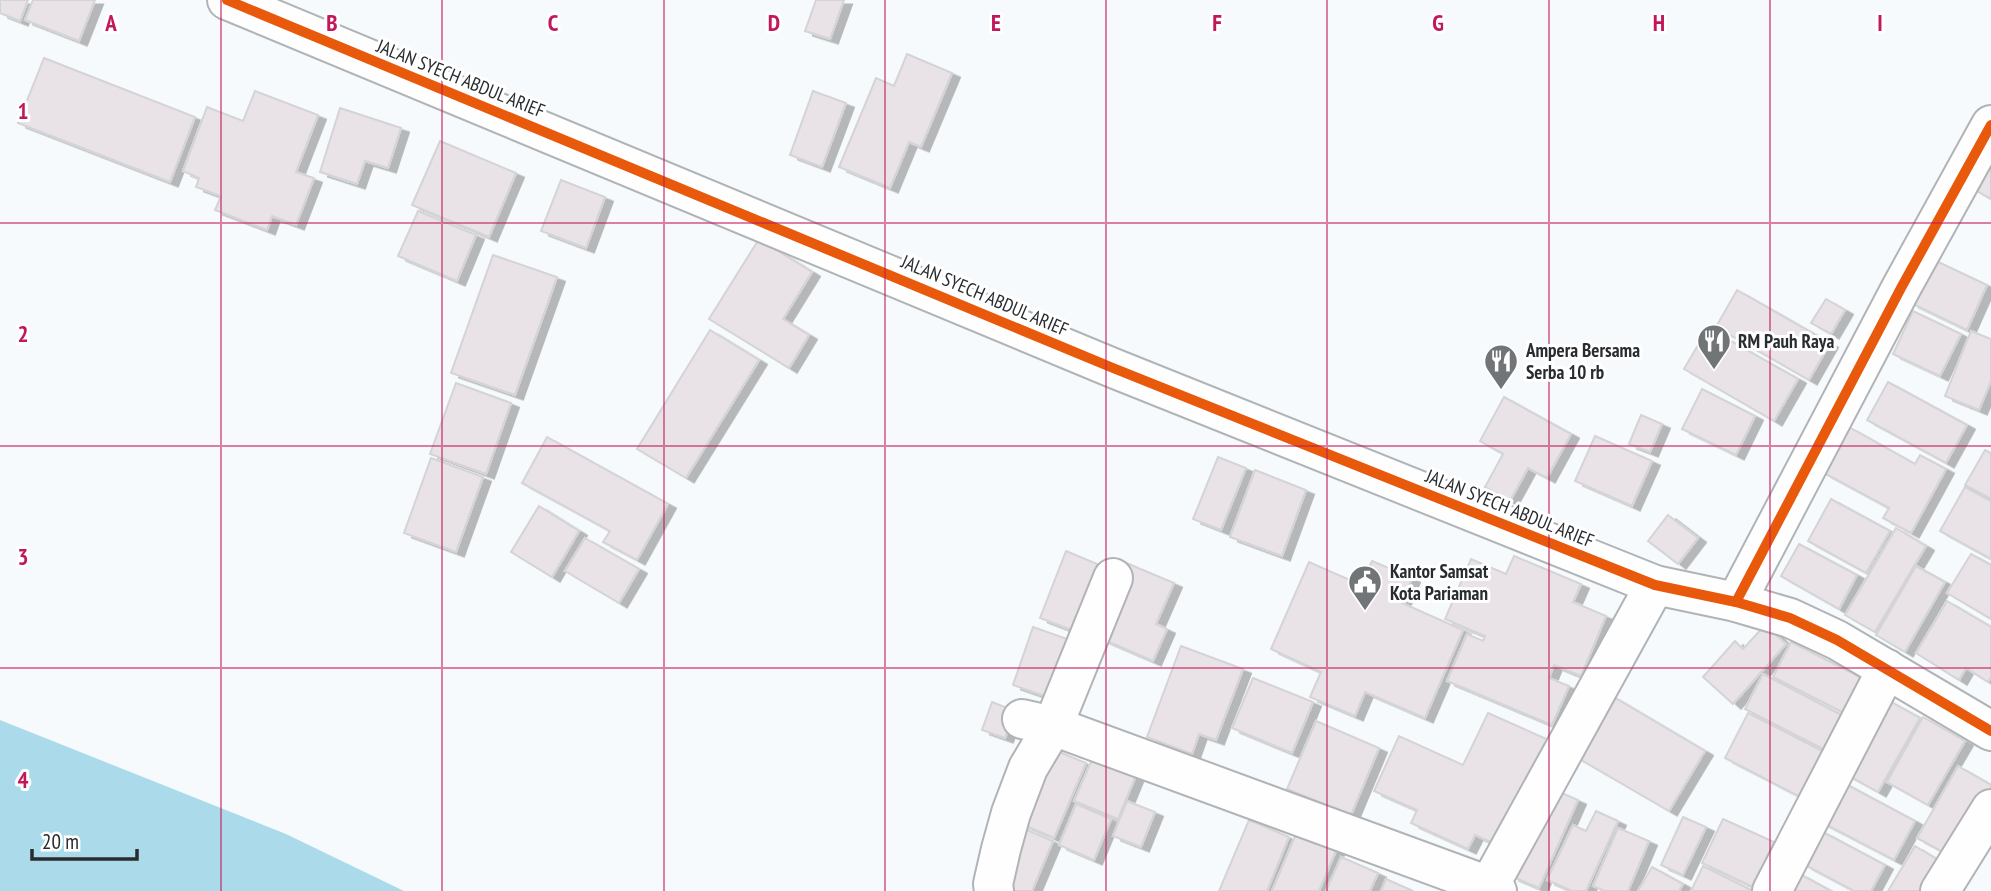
<svg xmlns="http://www.w3.org/2000/svg" width="1991" height="891" font-family="'PT Sans Narrow',sans-serif">
<style>
.water{fill:#abdbea}
.building{fill:#e9e2e6;stroke:#d4d4d6;stroke-width:2;filter:url(#shadow)}
.lines{fill:none;stroke-linecap:round;stroke-linejoin:round}
.minor-casing{stroke:#b1b4b6;stroke-width:42}
.minor{stroke:#fefeff;stroke-width:38}
.cycleway-casing{stroke:#fff;stroke-width:15}
.cycleway{stroke:#e8590c;stroke-width:10}
.grid{fill:none;stroke:#c2185b;stroke-width:2;stroke-opacity:0.55}
.labels{text-anchor:middle;stroke-width:6;stroke-linejoin:round;paint-order:stroke}
.street-label{font-size:19px;fill:#292d30;stroke:#fff}
.poi-label{font-size:19px;font-weight:bold;fill:#292d30;stroke:#fff;text-anchor:start}
.grid-label{font-size:23px;text-anchor:middle;font-weight:bold;fill:#c2185b;stroke:#fff;stroke-width:6;stroke-linejoin:round;paint-order:stroke}
</style>
<defs>
<filter id="shadow"><feDropShadow dx="8" dy="4.5" stdDeviation="0" flood-color="#0004"/></filter>
</defs>
<rect width="100%" height="100%" fill="#f7fafc"/>
<!-- water -->
<path class="water" d="M0 720 286 834 404 891H0Z"/>
<!-- building -->
<g class="building">
<path d="M0 0H28L20 21 0 13Z"/>
<path d="M33 0H95L79 41 25 20Z"/>
<path d="M816 0H844L830 39 805 31Z"/>
<path d="M907 54 952 73 921 147 909 142 890 188 839 167 876 78 894 86Z"/>
<path d="M44 58 195 117 170 182 18 123Z"/>
<path d="M255 91 318 115 296 172 314 178 296 225 272 216 267 230 215 210 221 196 196 187 199 178 183 171 207 107 243 121Z"/>
<path d="M813 91 846 103 822 167 790 155Z"/>
<path d="M340 108 401 128 388 168 365 161 357 184 320 172Z"/>
<path d="M440 141 516 173 489 237 412 205Z"/>
<path d="M1991 163V199L1975 190Z"/>
<path d="M561 180 605 197 586 248 541 231Z"/>
<path d="M418 211 476 235 457 281 398 256Z"/>
<path d="M759 239 812 272 783 319 809 335 789 368 709 319Z"/>
<path d="M493 255 557 277 515 395 451 373Z"/>
<path d="M1932 259 1987 285 1967 330 1911 303Z"/>
<path d="M1737 290 1830 343 1809 380 1716 327Z"/>
<path d="M1826 299 1845 310 1831 334 1811 323Z"/>
<path d="M1913 311 1961 334 1940 376 1893 354Z"/>
<path d="M1708 328 1798 379 1774 421 1684 369Z"/>
<path d="M710 330 759 360 686 478 637 449Z"/>
<path d="M1971 331 1991 339V381L1979 410 1945 396Z"/>
<path d="M1888 382 1967 425 1946 463 1867 420Z"/>
<path d="M456 383 511 403 486 474 430 454Z"/>
<path d="M1702 389 1755 416 1736 455 1682 429Z"/>
<path d="M1504 397 1571 434 1547 478 1528 468 1510 501 1485 487 1503 454 1480 441Z"/>
<path d="M1641 415 1662 424 1650 452 1629 444Z"/>
<path d="M1849 427 1915 464 1920 455 1946 469 1911 533 1883 518 1889 508 1824 473Z"/>
<path d="M1595 436 1652 461 1632 506 1575 481Z"/>
<path d="M547 437 668 504 637 560 603 542 610 531 522 483Z"/>
<path d="M1985 450 1991 453V499L1965 485Z"/>
<path d="M1218 457 1246 468 1221 530 1193 519Z"/>
<path d="M431 458 483 477 456 552 404 533Z"/>
<path d="M1255 470 1306 490 1282 556 1230 537Z"/>
<path d="M1965 487 1991 501V559L1940 531Z"/>
<path d="M1831 499 1890 531 1866 573 1808 541Z"/>
<path d="M539 506 579 531 552 577 511 552Z"/>
<path d="M1668 515 1698 538 1678 564 1648 541Z"/>
<path d="M1896 528 1926 546 1875 632 1845 615Z"/>
<path d="M585 538 639 569 619 603 565 571Z"/>
<path d="M1799 544 1857 575 1839 609 1781 576Z"/>
<path d="M1066 551 1109 569 1082 634 1040 618Z"/>
<path d="M1971 554 1991 565V619L1947 593Z"/>
<path d="M1514 556 1581 584 1573 602 1606 616 1581 676 1554 665 1549 678 1569 686 1552 725 1447 681 1467 634 1483 641 1485 636 1445 619 1471 559 1506 574Z"/>
<path d="M1372 561 1412 578 1402 603 1463 630 1425 718 1365 692 1355 716 1310 697 1321 672 1271 649 1309 562 1361 585Z"/>
<path d="M1124 562 1174 583 1156 624 1167 629 1153 661 1093 635Z"/>
<path d="M1916 566 1945 582 1905 652 1876 635Z"/>
<path d="M1947 601 1991 627V677L1988 682 1966 668 1959 680 1916 653Z"/>
<path d="M1765 625 1786 644 1733 704 1703 677 1735 641 1743 649Z"/>
<path d="M1033 627 1073 641 1053 699 1013 685Z"/>
<path d="M1791 642 1870 682 1852 717 1773 677Z"/>
<path d="M1181 646 1243 669 1216 740 1199 734 1192 754 1147 737Z"/>
<path d="M1763 674 1851 720 1833 754 1745 709Z"/>
<path d="M1253 678 1313 702 1292 753 1232 728Z"/>
<path d="M1612 696 1705 751 1669 811 1576 757Z"/>
<path d="M1884 698 1920 718 1878 792 1842 772Z"/>
<path d="M992 702 1015 711 1005 738 982 730Z"/>
<path d="M1488 713 1551 741 1502 847 1475 835 1468 849 1411 823 1417 810 1374 791 1399 736 1463 765Z"/>
<path d="M1748 713 1832 756 1808 801 1725 758Z"/>
<path d="M1923 717 1965 741 1928 805 1887 782Z"/>
<path d="M1316 721 1379 748 1351 815 1287 789Z"/>
<path d="M1052 749 1086 763 1054 838 1019 823Z"/>
<path d="M1094 755 1137 773 1118 819 1074 801Z"/>
<path d="M1958 766 1991 785V795L1954 858 1917 838Z"/>
<path d="M1842 782 1915 821 1894 860 1821 822Z"/>
<path d="M1550 788 1578 800 1539 888 1511 876Z"/>
<path d="M1127 801 1155 812 1141 847 1113 836Z"/>
<path d="M1076 804 1111 819 1094 860 1059 845Z"/>
<path d="M1596 811 1618 821 1586 891H1572L1547 880 1573 825 1586 831Z"/>
<path d="M1683 817 1706 827 1683 875 1661 865Z"/>
<path d="M1723 819 1774 842 1753 887 1702 863Z"/>
<path d="M1249 820 1289 837 1267 891H1219Z"/>
<path d="M1017 826 1053 841 1032 891H1012L1000 886Z"/>
<path d="M1618 828 1649 841 1628 891H1605L1593 886Z"/>
<path d="M1298 829 1338 846 1319 891H1272Z"/>
<path d="M1823 832 1885 865 1871 891H1854L1805 865Z"/>
<path d="M1915 846 1948 866 1933 891H1888Z"/>
<path d="M1341 857 1378 873 1370 891H1326Z"/>
<path d="M1703 866 1753 891H1691Z"/>
<path d="M1652 867 1683 884 1679 891H1638Z"/>
<path d="M1800 874 1831 891H1791Z"/>
<path d="M1386 879 1413 891H1381Z"/>
</g>
<g class="lines">
<!-- minor casing -->
<g class="minor-casing">
<g id="minor">
<path d="M227 0 1113 368 1655 585 1736 602 1790 618 1837 640 1991 731"/>
<path d="M1736 602 1901 288 1991 125"/>
<path d="M1022 719 1053 726 1489 886"/>
<path d="M994 891 993 884 1001 849 1011 813 1028 768 1053 726 1113 578"/>
<path d="M1497 891 1489 886 1655 585"/>
<path d="M1772 891 1887 669"/>
<path d="M1940 891 1991 809"/>
</g>
</g>
<!-- minor -->
<use href="#minor" class="minor"/>
<!-- cycleway casing -->
<g class="cycleway-casing">
<g id="cycleway">
<path d="M227 0 1113 368 1655 585 1736 602 1790 618 1837 640 1991 731"/>
<path d="M1736 602 1901 288 1991 125"/>
</g>
</g>
<!-- cycleway -->
<use href="#cycleway" class="cycleway"/>
</g>
<!-- grid -->
<path class="grid" d="M221 0V891M442 0V891M664 0V891M885 0V891M1106 0V891M1327 0V891M1549 0V891M1770 0V891M0 223H1991M0 446H1991M0 668H1991"/>
<!-- icons -->
<defs>
<g id="restaurant-pin" transform="scale(1.75)"><path d="M0 17L-7.5 6A9.5 9.5 0 1 1 7.5 6Z" fill="#717577" stroke="#fff"/><path d="M-5-6h1v4h1v-4h1v4h1v-4h1v5L-1.5 .5V6h-2V.5L-5-1ZM5-6V6H3V1.5H1.5Q1.5-4 5-6Z" fill="#fff"/></g>
<g id="civic-pin" transform="scale(1.75)"><path d="M0 17L-7.5 6A9.5 9.5 0 1 1 7.5 6Z" fill="#717577" stroke="#fff"/><path d="M-.6-6.5H3V-4.5H.6V-3L4-1V1h2V6H-6V1h2V-1L-.6-3ZM-1.2 2.5V6h2.4V2.5Z" fill="#fff"/></g>
</defs>
<g fill-rule="evenodd">
<use href="#restaurant-pin" x="1714" y="341"/>
<use href="#restaurant-pin" x="1501" y="361"/>
<use href="#civic-pin" x="1365" y="582"/>
</g>
<g class="labels">
<!-- street labels -->
<g class="street-label">
<text transform="translate(461 78) rotate(22)" y="7">JALAN SYECH ABDUL ARIEF</text>
<text transform="translate(985 295) rotate(23)" y="7">JALAN SYECH ABDUL ARIEF</text>
<text transform="translate(1510 508) rotate(22)" y="7">JALAN SYECH ABDUL ARIEF</text>
</g>
<!-- poi labels -->
<g class="poi-label">
<text x="1738" y="348">RM Pauh Raya</text>
<text x="1526" y="357">Ampera Bersama<tspan x="1526" dy="22">Serba 10 rb</tspan></text>
<text x="1390" y="578">Kantor Samsat<tspan x="1390" dy="22">Kota Pariaman</tspan></text>
</g>
</g>
<g class="grid-label">
<text x="111" y="31">A</text>
<text x="332" y="31">B</text>
<text x="553" y="31">C</text>
<text x="774" y="31">D</text>
<text x="996" y="31">E</text>
<text x="1217" y="31">F</text>
<text x="1438" y="31">G</text>
<text x="1659" y="31">H</text>
<text x="1880" y="31">I</text>
<text x="23" y="119">1</text>
<text x="23" y="342">2</text>
<text x="23" y="565">3</text>
<text x="23" y="788">4</text>
</g>
<!-- scale -->
<path d="M32 849v10h105v-10" fill="none" stroke="#292d30" stroke-width="3.5"/>
<text x="42" y="849" font-size="21" fill="#292d30" stroke="#ffffff" stroke-width="5" paint-order="stroke">20 m</text>
</svg>
